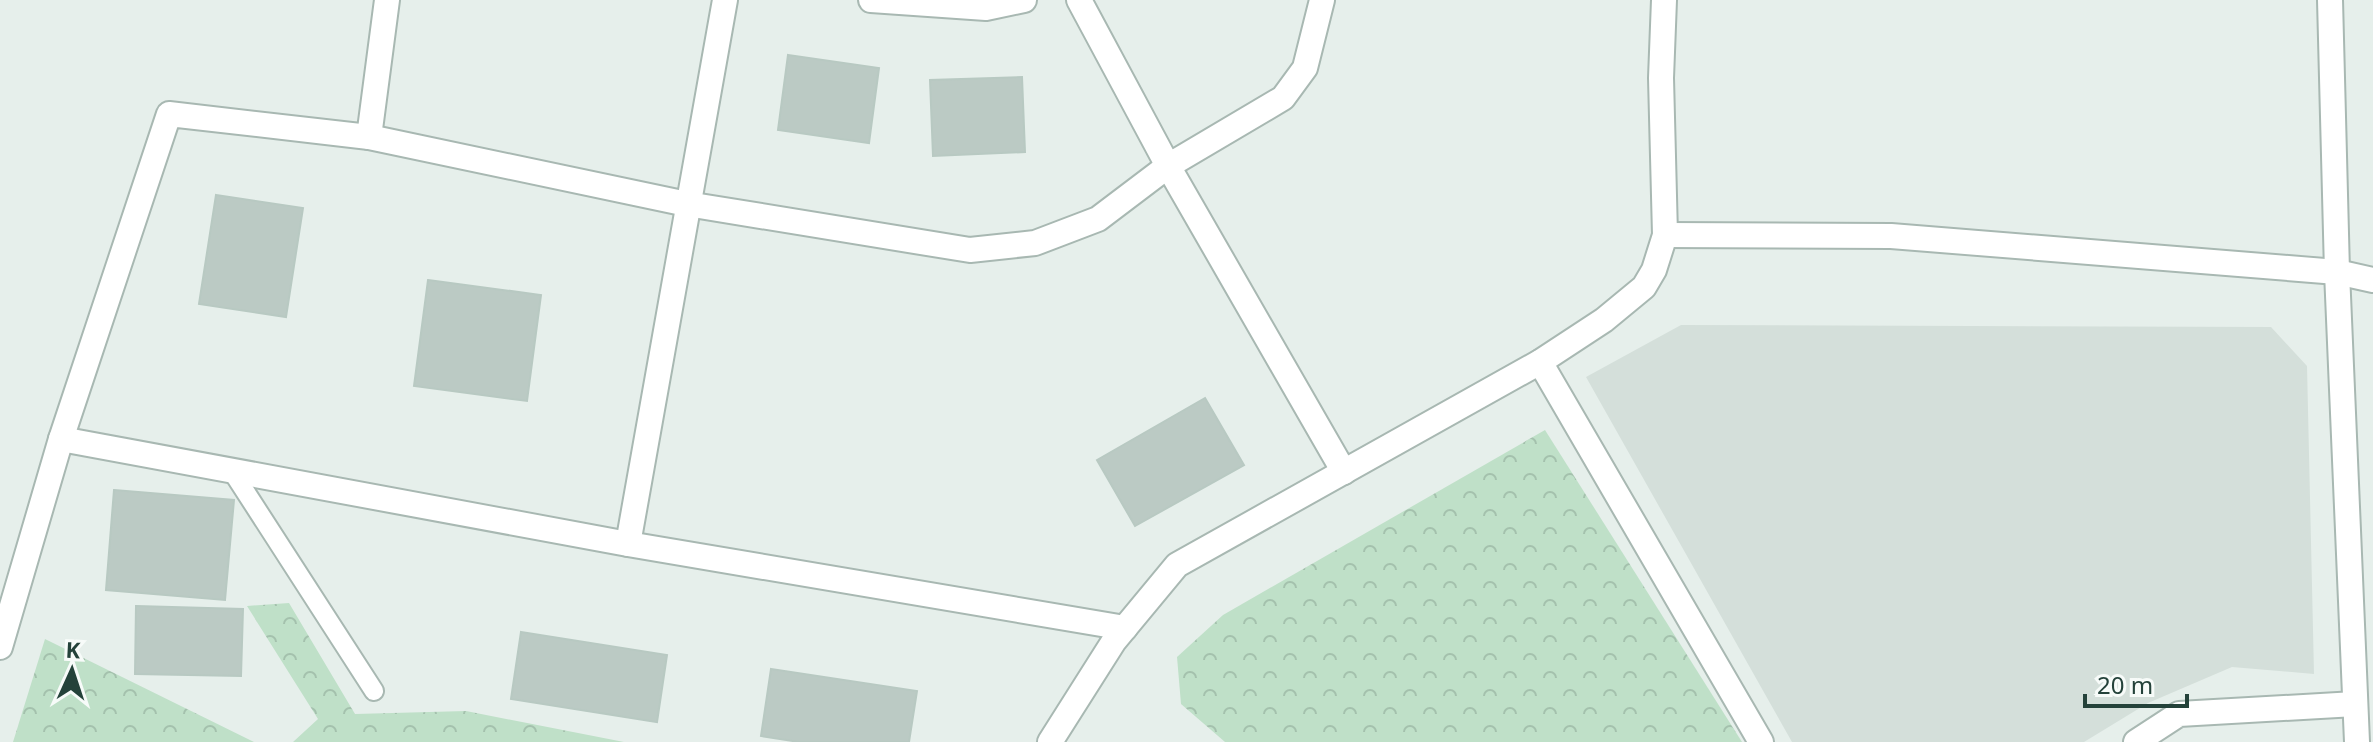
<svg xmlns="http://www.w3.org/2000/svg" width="2373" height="742" font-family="'Noto Sans',sans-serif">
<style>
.built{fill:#d4dfda}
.park{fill:url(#park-crowns)}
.building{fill:#bbcac4;stroke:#b8c9c2;stroke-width:2}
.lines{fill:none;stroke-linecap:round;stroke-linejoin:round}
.service-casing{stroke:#a8b8b2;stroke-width:22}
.minor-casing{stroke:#a8b8b2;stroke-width:28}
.service{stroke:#fff;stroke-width:18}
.minor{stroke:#fff;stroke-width:24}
</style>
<defs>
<pattern id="park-crowns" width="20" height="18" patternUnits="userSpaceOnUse" patternTransform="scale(2)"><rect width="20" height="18" fill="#bfe0c8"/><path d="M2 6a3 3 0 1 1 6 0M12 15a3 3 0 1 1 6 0" fill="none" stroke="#a4c1ad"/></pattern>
</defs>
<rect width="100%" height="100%" fill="#e6efeb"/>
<!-- built -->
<path class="built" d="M1681 325 2271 327 2307 366 2314 674 2232 667 2148 703 2084 742H1792L1586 377Z"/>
<!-- park -->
<g class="park">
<path d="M1545 430 1742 742H1225L1181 704 1177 657 1223 615Z"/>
<path d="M289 603 355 714 466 711 624 742H293L318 719 247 606Z"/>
<path d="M45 639 254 742H13Z"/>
</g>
<!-- building -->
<g class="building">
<path d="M788 55 879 68 869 143 778 130Z"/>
<path d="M1022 77 1025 152 933 156 930 80Z"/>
<path d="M216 195 303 208 286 317 199 304Z"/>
<path d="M428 280 541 295 527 401 414 386Z"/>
<path d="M1205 398 1244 465 1135 526 1097 460Z"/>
<path d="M114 490 234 500 225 600 106 590Z"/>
<path d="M136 606 243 609 241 676 135 674Z"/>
<path d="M521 632 667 655 657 722 511 699Z"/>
<path d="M771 669 917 691 909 742H799L761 736Z"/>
</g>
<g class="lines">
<!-- service casing -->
<g class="service-casing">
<path id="service" d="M232 471 374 691"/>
</g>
<!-- minor casing -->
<g class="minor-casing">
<g id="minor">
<path d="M871 0 986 8 1024 0"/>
<path d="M1079 0 1168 166 1344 472"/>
<path d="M2330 0 2337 272 2357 742"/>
<path d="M369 137 387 0"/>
<path d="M1665 235 1891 236 2337 272 2373 280"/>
<path d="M1540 362 1761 742"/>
<path d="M61 439 628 544 1125 628"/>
<path d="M628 544 725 0"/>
<path d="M0 647 61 439 169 114 369 137 687 204 970 250 1035 243 1098 219 1168 166 1283 98 1305 68 1322 0"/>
<path d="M1050 742 1114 641 1177 565 1540 362 1604 320 1644 287 1654 270 1665 235 1661 78 1664 0"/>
<path d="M2136 742 2179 714 2355 704"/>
</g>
</g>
<!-- service -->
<use href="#service" class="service"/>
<!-- minor -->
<use href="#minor" class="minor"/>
</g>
<!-- north arrow -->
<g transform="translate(72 670) rotate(3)" stroke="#f7fbf9" stroke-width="6" paint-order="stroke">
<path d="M0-6L14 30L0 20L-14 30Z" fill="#24423a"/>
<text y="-12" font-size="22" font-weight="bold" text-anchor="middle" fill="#24423a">K</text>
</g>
<!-- scale -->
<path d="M2085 694v12h102v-12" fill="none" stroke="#24423a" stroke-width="4"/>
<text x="2097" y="694" font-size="24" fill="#24423a" stroke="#f7fbf9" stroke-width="6" paint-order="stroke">20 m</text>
</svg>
